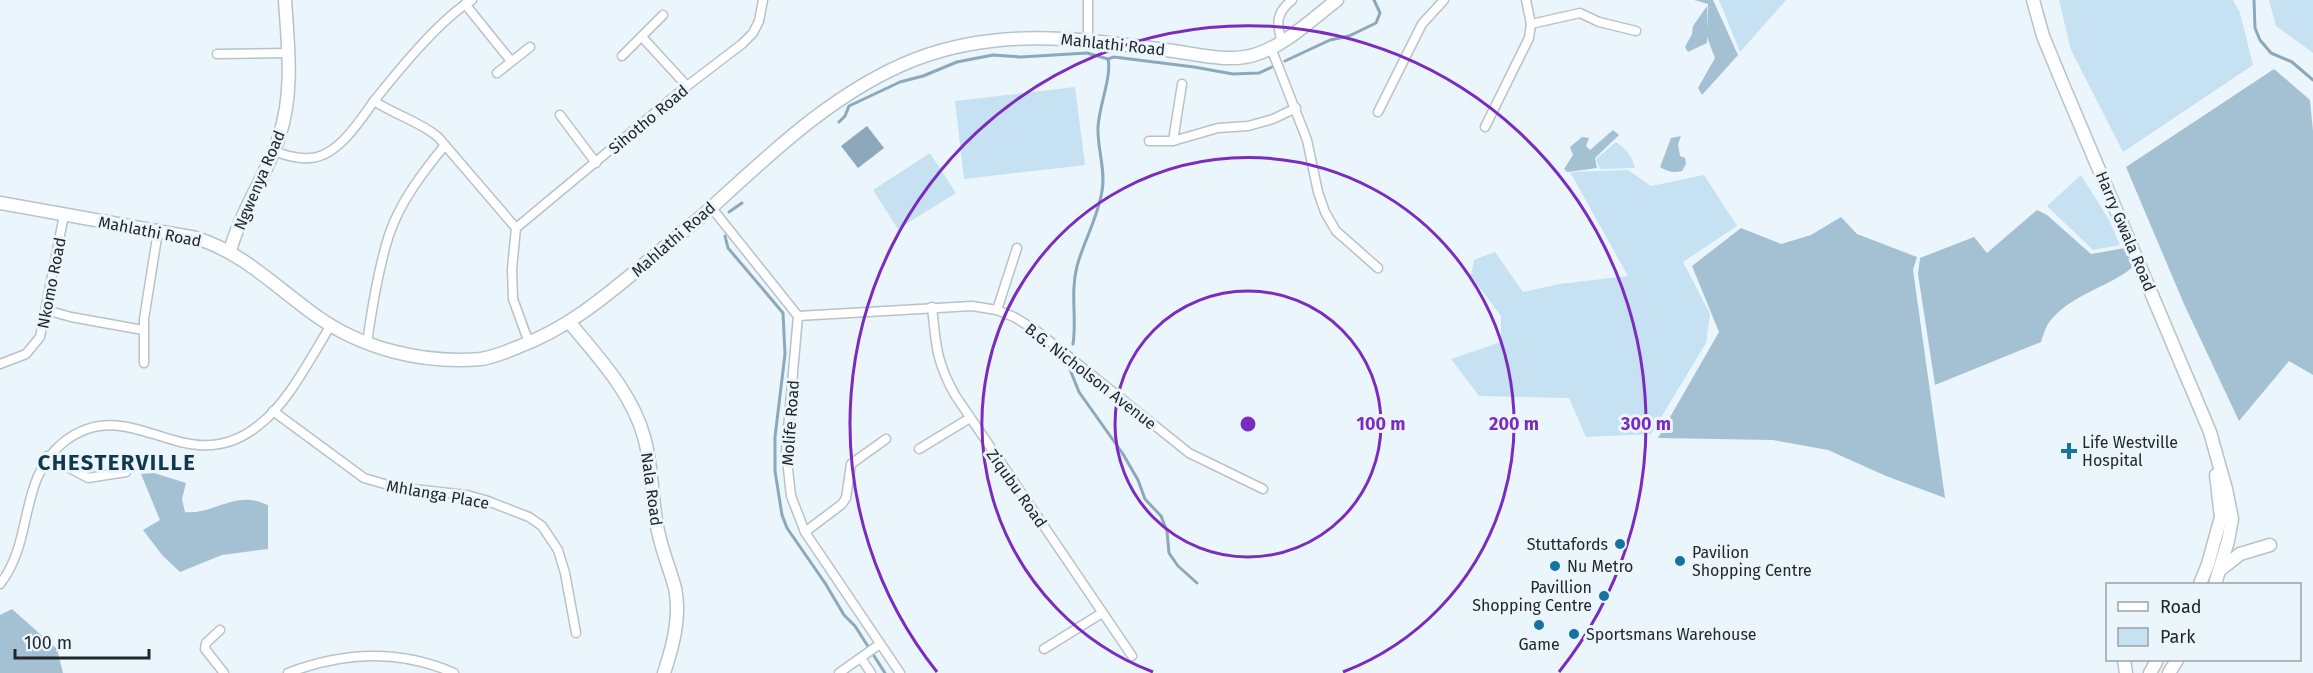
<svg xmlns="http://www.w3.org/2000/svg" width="2313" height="673" font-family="'Fira Sans',sans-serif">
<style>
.green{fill:#c6e1f2}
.forest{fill:#a4c1d4}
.water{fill:#8ca8ba}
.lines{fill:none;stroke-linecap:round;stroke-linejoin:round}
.stream{stroke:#8ca8ba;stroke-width:3}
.street-casing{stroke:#b8c2c8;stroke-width:11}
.secondary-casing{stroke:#b8c2c8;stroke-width:15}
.street{stroke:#fff;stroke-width:8}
.secondary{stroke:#fff;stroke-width:12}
.ring{fill:none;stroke:#7b2cbf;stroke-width:3}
.poi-dot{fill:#1572a1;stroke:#ebf5fc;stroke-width:2}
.labels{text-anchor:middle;stroke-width:6;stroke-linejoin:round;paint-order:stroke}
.street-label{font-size:16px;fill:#232729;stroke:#ebf5fc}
.poi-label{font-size:16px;fill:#232729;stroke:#ebf5fc;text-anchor:start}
.district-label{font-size:22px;font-weight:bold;letter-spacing:1.5px;fill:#10394f;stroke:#ebf5fc}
.centre{fill:#7b2cbf;stroke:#ebf5fc;stroke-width:3}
.ring-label{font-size:18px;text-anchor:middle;font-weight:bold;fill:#7b2cbf;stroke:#ebf5fc;stroke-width:6;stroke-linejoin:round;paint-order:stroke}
</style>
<rect width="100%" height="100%" fill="#ebf5fc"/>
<!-- green -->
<g class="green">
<path d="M1719 0H1786L1740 52Z"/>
<path d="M2059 0H2233L2240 13 2253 65 2123 152 2071 50Z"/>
<path d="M2269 0H2313V53L2276 26Z"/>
<path d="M1075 87 1085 165 964 179 955 101Z"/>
<path d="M1616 142C1626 149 1632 156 1635 168L1600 169 1596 159Z"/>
<path d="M930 153 956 193 898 229 873 190Z"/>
<path d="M1628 170 1651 186 1704 175 1737 226 1683 262 1710 314 1706 343 1651 434 1586 437 1569 398 1479 396 1451 359 1501 342V316L1471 276 1474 260 1495 252 1523 292 1559 284 1628 276 1570 172Z"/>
<path d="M2081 175 2109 220 2120 245 2093 250 2047 206Z"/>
</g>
<!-- forest -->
<g class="forest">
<path d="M1694 0H1713L1738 55 1702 95 1698 88 1715 58 1707 37V43L1688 52 1685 47 1692 34 1693 26 1707 6V31L1708 4Z"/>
<path d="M2274 69 2310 100 2313 131V375L2289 361 2239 421 2184 304 2126 167Z"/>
<path d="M1613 130 1619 135 1595 158 1597 168 1567 172 1564 169 1573 155 1570 147 1582 137 1589 138 1586 146 1590 150Z"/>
<path d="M1681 136 1678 144 1680 156 1685 158 1686 164 1682 171C1674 173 1668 172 1660 167L1671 138Z"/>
<path d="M2037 210 2047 215 2091 254 2125 248 2133 267C2108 288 2068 295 2048 324 2045 329 2043 336 2041 342L1935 385 1918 274 1920 258 1974 237 1987 253Z"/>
<path d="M1841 217 1857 234 1917 257 1913 270 1945 498 1886 476 1828 450 1773 440 1658 438 1719 332 1692 266 1741 228 1781 244 1811 235Z"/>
<path d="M154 473 186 483 182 499 185 512C206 515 228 498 250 500 256 500 262 503 268 505V549L222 555 180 572 162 555 143 530 160 520 141 474Z"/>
<path d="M12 609 57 649 63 673H0V615Z"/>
</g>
<!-- water -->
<path class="water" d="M867 126 884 148 858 168 841 146Z"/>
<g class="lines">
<!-- stream -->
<g class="stream">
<path d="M2254 0 2255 28 2260 40 2271 53 2292 62 2313 80"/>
<path d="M1285 61 1330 40 1349 36 1376 23 1380 13 1374 0"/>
<path d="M839 122 845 116 849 106 900 82 923 76 957 62 993 55 1021 57 1087 53 1108 59 1114 57 1194 67 1233 74 1259 73 1272 67"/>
<path d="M729 212 742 203"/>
<path d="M725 236 728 248 783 313 785 354 775 437V471L782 515 787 528 825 583 844 615 855 626 885 673"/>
<path d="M1073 344C1077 319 1070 293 1077 266 1084 241 1098 217 1102 191 1106 170 1097 148 1098 127 1099 106 1112 76 1108 59"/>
<path d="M1069 367 1079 392 1123 454 1138 480 1145 499 1161 516 1167 531 1169 553 1178 566 1197 583"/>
</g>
<!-- street casing -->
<g class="street-casing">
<g id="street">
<path d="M465 4 511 61"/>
<path d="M1531 24 1580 13 1599 22 1636 31"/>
<path d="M642 37 687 86"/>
<path d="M1088 40V0"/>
<path d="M1282 42C1276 23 1276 13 1292 0"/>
<path d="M1271 48 1307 140 1318 192 1325 212 1336 231 1378 268"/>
<path d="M217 54 289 53"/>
<path d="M622 56 663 15"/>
<path d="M497 73 530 47"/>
<path d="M374 101C398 71 440 19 472 0"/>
<path d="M1378 112 1422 24 1444 0"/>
<path d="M560 115 596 163"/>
<path d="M1485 127 1529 38 1531 24 1526 0"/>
<path d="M1149 141H1173L1218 128 1248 126 1273 119 1296 108"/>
<path d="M1173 141 1182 84"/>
<path d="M273 151C285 155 297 159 310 158 337 157 360 121 374 101 395 115 419 121 438 137L516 228 512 269 513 299 529 343"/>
<path d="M711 207 798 316 786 451 791 496 805 532 900 673"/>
<path d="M516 228 687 86 742 44 753 33 759 21 763 0"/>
<path d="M932 307C936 345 936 361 955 395L1132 656"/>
<path d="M46 310 71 317 143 330"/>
<path d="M997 310 1017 248"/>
<path d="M798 316 972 306 997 310 1014 317 1037 331 1189 453 1263 489"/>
<path d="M367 343C372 307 378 270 389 235 400 202 423 172 445 145"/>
<path d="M144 363V319L158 231"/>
<path d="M0 364 26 354 40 337 64 215"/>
<path d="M273 411 364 478 395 487 467 495 485 500 529 517 542 526 558 550 565 573 576 633"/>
<path d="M919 449 970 418"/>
<path d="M47 456 88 478 126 472"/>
<path d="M805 532 842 504 846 498 851 464 886 439"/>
<path d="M0 584C35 540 17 478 65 441 132 390 186 484 259 425 289 402 311 357 331 325"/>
<path d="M220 630 206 643 205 649 224 673"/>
<path d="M1044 649 1102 613"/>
<path d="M861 658 871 673"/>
<path d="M288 673C343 652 399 649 454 673"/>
<path d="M839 673 880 644"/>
</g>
</g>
<!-- secondary casing -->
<g class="secondary-casing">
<g id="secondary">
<path d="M2033 0 2043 36 2064 87 2210 432 2226 489 2232 519 2228 541 2215 584"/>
<path d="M0 203 196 238C242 252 276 287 315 315 362 349 423 364 481 359 494 357 506 352 518 347 568 328 602 299 642 266 665 246 690 227 712 207 773 151 838 89 916 59 1000 27 1080 39 1166 50 1194 53 1229 64 1257 54 1287 44 1312 19 1337 0"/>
<path d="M230 251C241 211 266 176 279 137 294 93 288 46 285 0"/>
<path d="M570 323C598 357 632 393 644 437 653 468 651 500 658 531 662 551 670 569 675 588 681 616 673 646 664 673"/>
<path d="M2221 569 2240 554 2270 545"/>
<path d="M2200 584 2208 564 2221 517 2216 475"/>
<path d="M2124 660 2126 673"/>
<path d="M2150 673 2157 660"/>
<path d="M2169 673 2177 660"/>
</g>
</g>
<!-- street -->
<use href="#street" class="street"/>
<!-- secondary -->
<use href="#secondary" class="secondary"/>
</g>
<!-- distance rings -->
<g class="ring">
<circle cx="1248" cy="424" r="133"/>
<path d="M1153 672A266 266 0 1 1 1343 672"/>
<path d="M937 672A398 398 0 1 1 1559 672"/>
</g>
<!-- markers -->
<g class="poi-dot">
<path d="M2066 442h6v6h6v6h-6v6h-6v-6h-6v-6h6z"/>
<circle cx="1620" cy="544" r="6"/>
<circle cx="1680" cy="561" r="6"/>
<circle cx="1555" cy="566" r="6"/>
<circle cx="1604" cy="596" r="6"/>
<circle cx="1539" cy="625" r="6"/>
<circle cx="1574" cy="634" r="6"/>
</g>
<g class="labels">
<!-- street labels -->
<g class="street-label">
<text transform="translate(1113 44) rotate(6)" y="6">Mahlathi Road</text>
<text transform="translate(648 119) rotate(-40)" y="6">Sihotho Road</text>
<text transform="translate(259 180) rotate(-67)" y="6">Ngwenya Road</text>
<text transform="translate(150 231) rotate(11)" y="6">Mahlathi Road</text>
<text transform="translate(2126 231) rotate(67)" y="6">Harry Gwala Road</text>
<text transform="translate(673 239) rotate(-41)" y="6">Mahlathi Road</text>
<text transform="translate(51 283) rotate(-79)" y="6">Nkomo Road</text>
<text transform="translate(1091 376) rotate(38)" y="6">B.G. Nicholson Avenue</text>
<text transform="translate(790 423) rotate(-86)" y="6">Molife Road</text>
<text transform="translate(1017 488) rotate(55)" y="6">Ziqubu Road</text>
<text transform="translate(652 489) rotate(82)" y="6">Nala Road</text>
<text transform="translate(438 494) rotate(10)" y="6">Mhlanga Place</text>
</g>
<!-- poi labels -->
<g class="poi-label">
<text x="2082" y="448">Life Westville<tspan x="2082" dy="18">Hospital</tspan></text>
<text x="1608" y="550" text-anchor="end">Stuttafords</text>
<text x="1692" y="558">Pavilion<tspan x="1692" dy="18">Shopping Centre</tspan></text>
<text x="1567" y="572">Nu Metro</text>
<text x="1592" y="593" text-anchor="end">Pavillion<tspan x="1592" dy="18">Shopping Centre</tspan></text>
<text x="1586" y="640">Sportsmans Warehouse</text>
<text x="1539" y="650" text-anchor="middle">Game</text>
</g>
<!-- district labels -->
<g class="district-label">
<text x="117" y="470">CHESTERVILLE</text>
</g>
</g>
<circle cx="1248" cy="424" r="9" class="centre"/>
<g class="ring-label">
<text x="1381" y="430">100 m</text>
<text x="1514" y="430">200 m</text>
<text x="1646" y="430">300 m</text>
</g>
<!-- legend -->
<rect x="2106" y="583" width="195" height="78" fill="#ebf5fc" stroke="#9ba3a8" stroke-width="1.5"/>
<rect x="2118" y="602" width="30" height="9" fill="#ffffff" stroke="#9ba3a8" stroke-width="1.5"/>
<text x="2160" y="613" font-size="18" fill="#232729">Road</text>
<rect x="2118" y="628" width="30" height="18" fill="#c6e1f2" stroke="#9ba3a8" stroke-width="1.5"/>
<text x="2160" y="643" font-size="18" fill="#232729">Park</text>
<!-- scale -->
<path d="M15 649v9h134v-9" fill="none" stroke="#232729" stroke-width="3"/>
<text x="24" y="649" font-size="18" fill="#232729" stroke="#ebf5fc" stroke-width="4.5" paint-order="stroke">100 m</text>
</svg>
